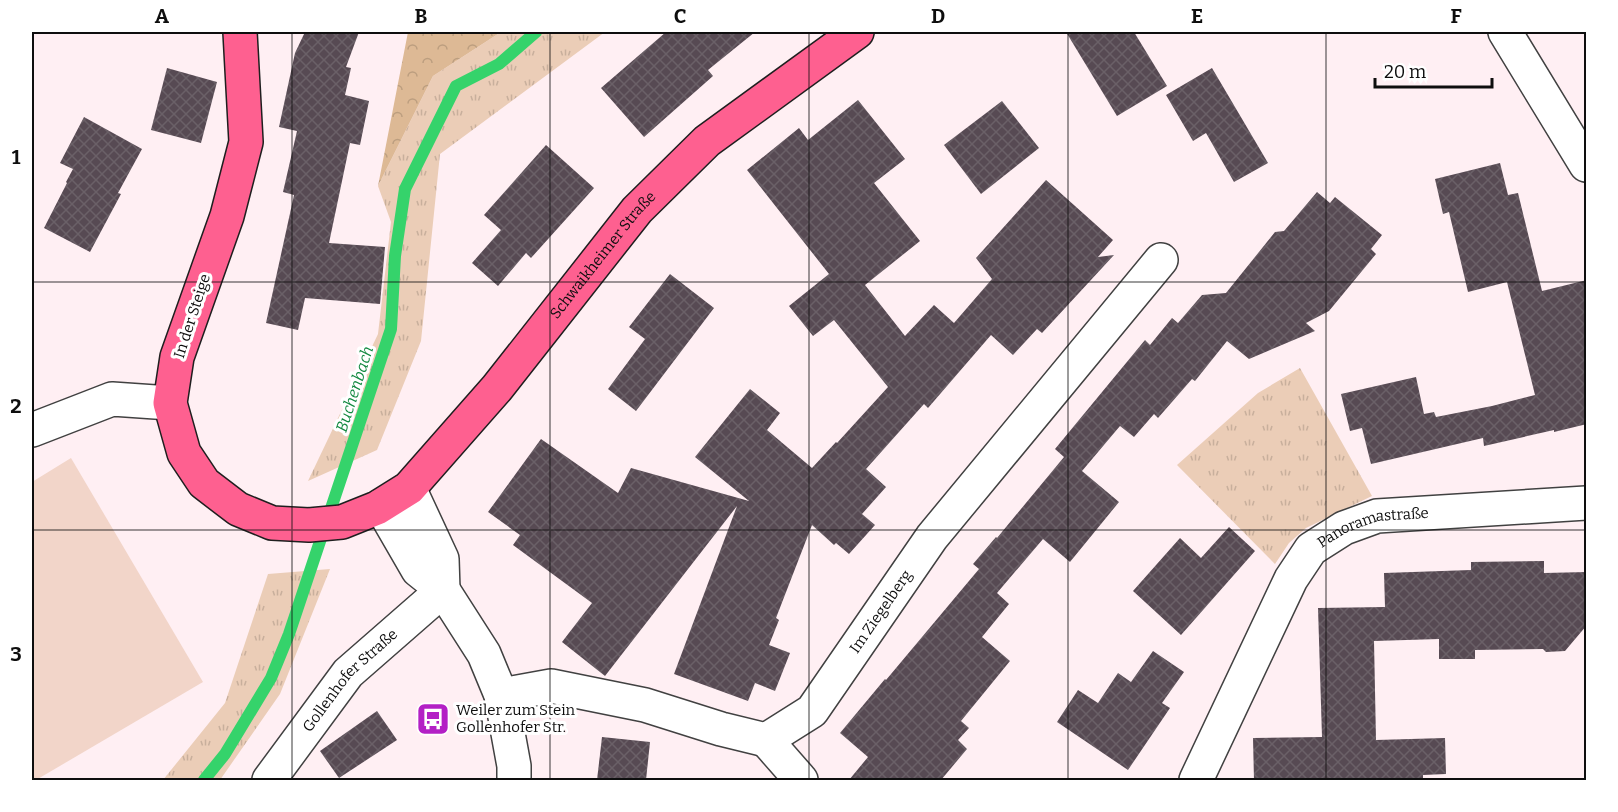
<svg xmlns="http://www.w3.org/2000/svg" width="1618" height="812" font-family="Bitter,serif">
<style>
.grass{fill:url(#grass-tufts)}
.forest{fill:url(#forest-crowns)}
.pitch{fill:#f2d5c9}
.lines{fill:none;stroke-linecap:round;stroke-linejoin:round}
.stream{stroke:#35d36b;stroke-width:12}
.building{fill:url(#building-cross-hatch)}
.minor-casing{stroke:#414141;stroke-width:36}
.major-casing{stroke:#1f1f1f;stroke-width:36}
.minor{stroke:#fff;stroke-width:33}
.major{stroke:#fe6090;stroke-width:33}
.grid{fill:none;stroke:#0e0e0e;stroke-width:1.5;stroke-opacity:0.55}
.labels{text-anchor:middle;stroke-width:6;stroke-linejoin:round;paint-order:stroke}
.street-label{font-size:15px;fill:#0e0e0e;stroke:#fff}
.poi-label{font-size:15px;fill:#0e0e0e;stroke:#fff;text-anchor:start}
.water-label{font-size:16px;font-style:italic;fill:#11883f;stroke:#fff}
.neatline{fill:none;stroke:#0e0e0e;stroke-width:2}
.grid-label{font-size:20px;text-anchor:middle;font-weight:bold;fill:#0e0e0e}
</style>
<defs>
<pattern id="grass-tufts" width="24" height="20" patternUnits="userSpaceOnUse" patternTransform="scale(1.5)"><rect width="24" height="20" fill="#ebcdb7"/><path d="M3 7l-1-3M5 7V3M7 7l1-3M15 17l-1-3M17 17v-4M19 17l1-3" fill="none" stroke="#c8af9c"/></pattern>
<pattern id="forest-crowns" width="20" height="18" patternUnits="userSpaceOnUse" patternTransform="scale(1.5)"><rect width="20" height="18" fill="#ddb995"/><path d="M2 6a3 3 0 1 1 6 0M12 15a3 3 0 1 1 6 0" fill="none" stroke="#bc9e7f"/></pattern>
<pattern id="building-cross-hatch" width="8" height="8" patternUnits="userSpaceOnUse" patternTransform="scale(1.5)"><rect width="8" height="8" fill="#574a53"/><path d="M0 0l8 8M0 8l8-8" fill="none" stroke="#6a6067"/></pattern>
</defs>
<rect width="100%" height="100%" fill="#ffeff3"/>
<!-- grass -->
<g class="grass">
<path d="M501 32H605L440 154 421 341 377 450 308 481 378 334 391 222 378 186 433 76Z"/>
<path d="M1300 368 1372 496 1306 528 1289 543 1275 564 1177 465 1258 393Z"/>
<path d="M330 569 280 694 220 780H163L225 703 268 574Z"/>
</g>
<!-- forest -->
<path class="forest" d="M408 32H501L433 76 378 186Z"/>
<!-- pitch -->
<path class="pitch" d="M71 458 203 682 36 780H32V482Z"/>
<g class="lines">
<!-- stream -->
<path class="stream" d="M204 780 225 754 271 678 289 634 391 329 395 256 405 189 456 86 499 64 536 32"/>
</g>
<!-- building -->
<g class="building">
<path d="M305 32H359L346 67 351 68 345 95 369 101 360 145 350 143 329 243 385 247 380 304 305 298 298 330 266 323 294 195 283 192 297 131 279 127 295 53Z"/>
<path d="M666 32H755L708 70 713 76 644 137 601 88Z"/>
<path d="M1066 32H1134L1167 86 1117 116Z"/>
<path d="M167 68 217 82 201 143 151 130Z"/>
<path d="M1212 68 1268 163 1234 182 1206 133 1193 141 1166 95Z"/>
<path d="M858 100 905 159 874 183 920 241 865 285 905 336 934 305 954 323 992 279 976 258 1046 180 1113 240 1098 257 1114 255 1042 333 1037 329 1013 355 991 335 928 408 924 404 866 469 886 487 862 514 875 525 849 554 836 543 834 545 812 525 776 618 779 620 769 645 790 653 775 691 755 683 748 701 674 674 737 506 605 676 562 642 592 603 513 545 520 535 488 512 541 439 618 493 631 468 749 501 695 457 750 389 780 413 767 430 812 468 836 442 837 443 888 387 834 320 813 336 789 306 829 274 747 170 799 128 808 140Z"/>
<path d="M1002 101 1039 148 981 194 944 145Z"/>
<path d="M84 117 142 149 118 193 121 194 90 252 44 228 67 183 66 182 73 169 60 163Z"/>
<path d="M546 145 594 188 531 258 526 253 498 286 472 263 501 230 484 215Z"/>
<path d="M1500 163 1508 195 1518 193 1542 291 1587 280V424L1554 432V430L1484 446 1483 438 1371 464 1362 428 1350 431 1341 394 1416 377 1424 414 1434 412 1436 417 1492 406 1535 395 1507 282 1468 292 1449 212 1443 214 1435 179Z"/>
<path d="M1317 192 1330 203 1335 197 1382 235 1371 249 1376 254 1329 311 1306 323 1315 331 1249 359 1227 341 1195 381 1192 379 1158 418 1154 414 1134 437 1120 426 1082 471 1119 502 1070 562 1043 539 997 593 1009 604 982 637 1010 661 961 721 969 728 958 740 967 749 941 780H849L868 757 840 733 885 679 886 680 979 569 973 564 996 537 997 538 1064 457 1055 449 1145 340 1150 345 1172 318 1178 323 1202 295 1226 293 1275 232 1284 231Z"/>
<path d="M670 274 714 308 636 411 608 389 645 339 629 327Z"/>
<path d="M1229 527 1255 551 1181 635 1133 591 1180 538 1201 558Z"/>
<path d="M1544 561V573L1587 572V625L1565 651 1546 652 1543 649 1475 650V659H1439V639L1374 641 1376 740 1445 738 1446 774 1423 775V780H1254L1253 738 1322 737 1318 608 1385 607 1384 573 1471 570V562Z"/>
<path d="M1153 651 1184 672 1162 703 1170 708 1128 770 1057 722 1078 690 1098 703 1118 673 1131 682Z"/>
<path d="M377 711 397 740 339 778 320 751Z"/>
<path d="M602 737 650 742 646 780H597Z"/>
</g>
<g class="lines">
<!-- minor casing -->
<g class="minor-casing">
<g id="minor">
<path d="M1505 32 1586 165"/>
<path d="M32 430 112 399 170 403"/>
<path d="M409 488 442 559 443 590"/>
<path d="M381 506 418 570 443 590 484 654 501 695 514 766V780"/>
<path id="s1" d="M501 695 551 686 645 705 721 729 766 740 812 711 932 537 1161 260"/>
<path d="M766 740 801 780"/>
<path id="s2" d="M269 780 348 673 443 590"/>
<path id="s3" d="M1196 780 1291 579 1311 549 1344 528 1377 516 1586 503"/>
</g>
</g>
<!-- major casing -->
<g class="major-casing">
<g id="major">
<path id="s4" d="M240 32 246 142 227 216 177 357 170 403 184 453 204 483 238 509 272 523 309 525 342 522 377 508 409 488 497 388 637 210 707 141 857 32"/>
</g>
</g>
<!-- minor -->
<use href="#minor" class="minor"/>
<!-- major -->
<use href="#major" class="major"/>
</g>
<!-- grid -->
<path class="grid" d="M292 32V780M550 32V780M809 32V780M1068 32V780M1326 32V780M32 282H1586M32 530H1586"/>
<!-- icons -->
<defs>
<g id="bus-square" transform="scale(1.725)"><rect x="-9" y="-9" width="18" height="18" rx="4" fill="#b320c5" stroke="#fff"/><path d="M-5-6H5V4H4V6H2V4H-2V6H-4V4H-5ZM-3.5-4V0h7V-4ZM-3.5 1.2v1.5H-2V1.2ZM2 1.2v1.5H3.5V1.2Z" fill="#fff"/></g>
</defs>
<g fill-rule="evenodd">
<use href="#bus-square" x="433" y="719"/>
</g>
<g class="labels">
<!-- street labels -->
<g class="street-label">
<text dy="5" stroke="none"><textPath href="#s4" startOffset="999">Schwaikheimer Straße</textPath></text>
<text transform="translate(192 316) rotate(-72)" y="5">In der Steige</text>
<text dy="5" stroke="none"><textPath href="#s3" startOffset="326">Panoramastraße</textPath></text>
<text dy="5" stroke="none"><textPath href="#s1" startOffset="448">Im Ziegelberg</textPath></text>
<text dy="5" stroke="none"><textPath href="#s2" startOffset="129">Gollenhofer Straße</textPath></text>
</g>
<!-- poi labels -->
<g class="poi-label">
<text x="456" y="715">Weiler zum Stein<tspan x="456" dy="17">Gollenhofer Str.</tspan></text>
</g>
<!-- water labels -->
<g class="water-label">
<text transform="translate(354 389) rotate(-72)" y="6">Buchenbach</text>
</g>
</g>
<!-- border -->
<rect width="1618" height="812" fill="none" stroke="#ffffff" stroke-width="66"/>
<!-- scale -->
<path d="M1375 78v9h117v-9" fill="none" stroke="#0e0e0e" stroke-width="3"/>
<text x="1384" y="78" font-size="18" fill="#0e0e0e" stroke="#ffffff" stroke-width="4.5" paint-order="stroke">20 m</text>
<rect x="33" y="33" width="1552" height="746" class="neatline"/>
<g class="grid-label">
<text x="162" y="23">A</text>
<text x="421" y="23">B</text>
<text x="680" y="23">C</text>
<text x="938" y="23">D</text>
<text x="1197" y="23">E</text>
<text x="1456" y="23">F</text>
<text x="16" y="164">1</text>
<text x="16" y="413">2</text>
<text x="16" y="661">3</text>
</g>
</svg>
